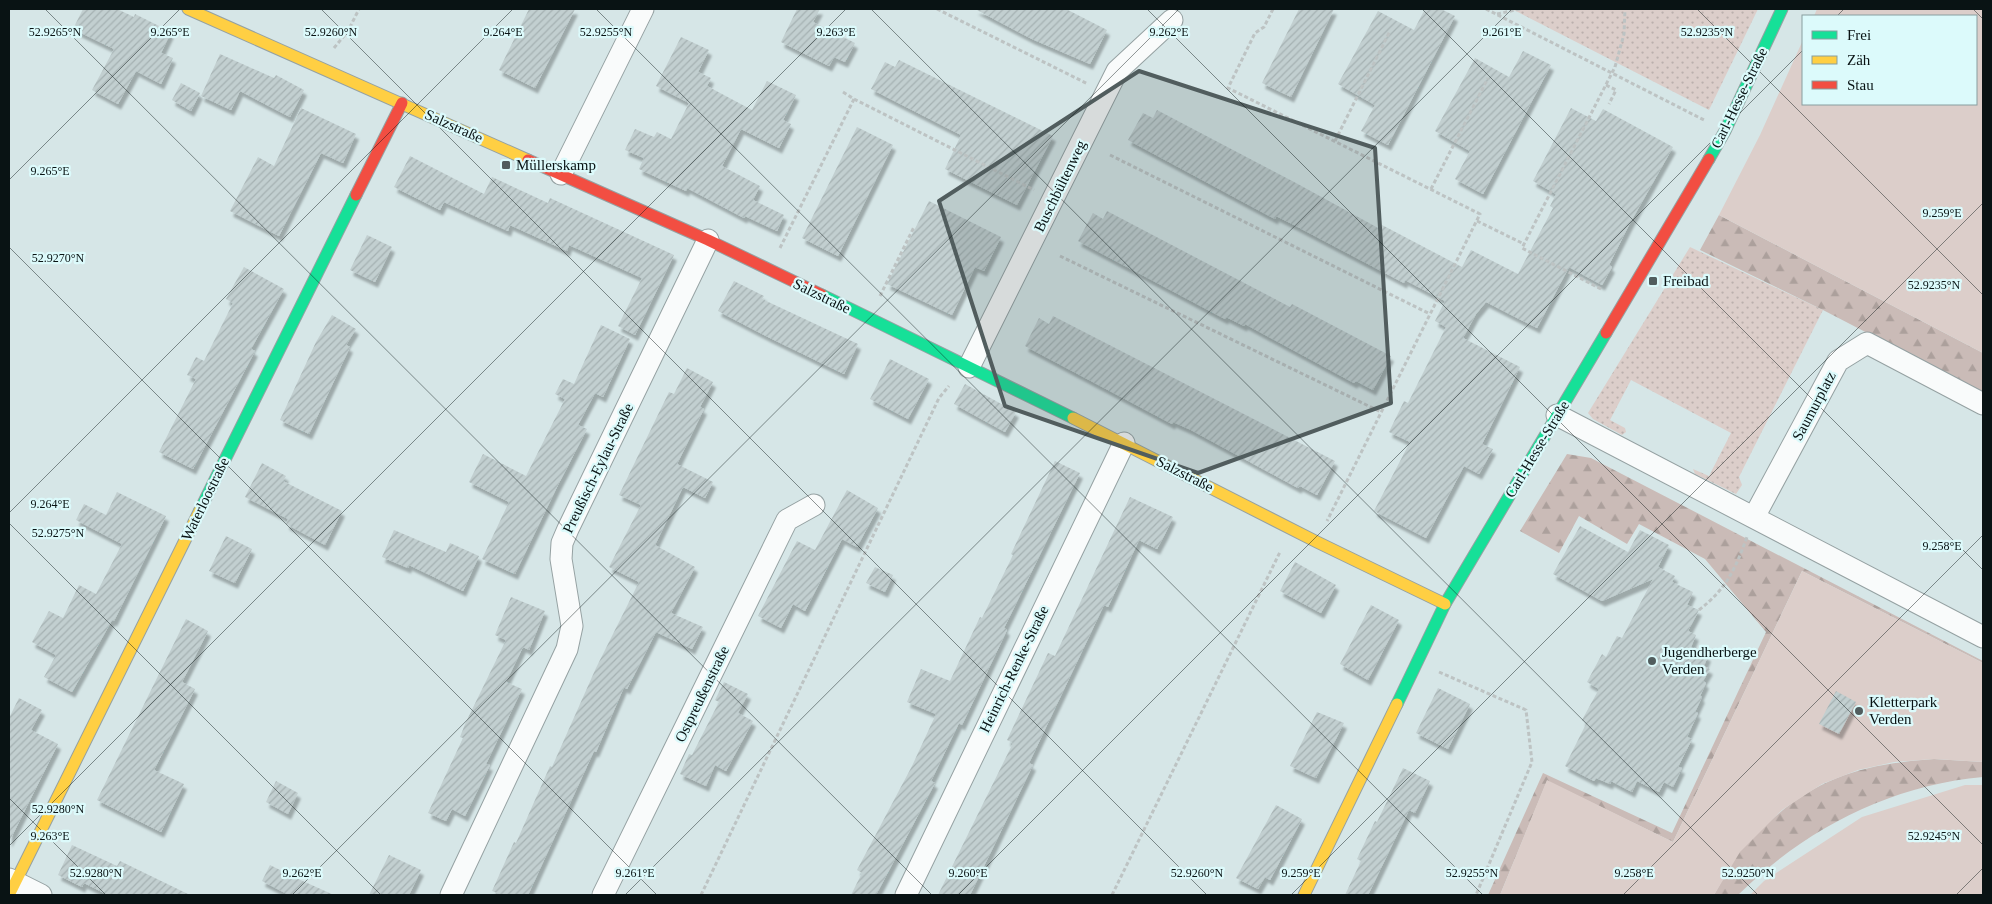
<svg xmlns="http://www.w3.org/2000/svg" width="1992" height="904" font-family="'Times New Roman',serif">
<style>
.grass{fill:url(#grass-dots)}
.forest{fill:url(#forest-firs)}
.garden{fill:#dcceca}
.building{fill:url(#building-hatch);filter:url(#shadow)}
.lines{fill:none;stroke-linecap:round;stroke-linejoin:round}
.street-casing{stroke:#95a1a2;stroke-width:23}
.fast-casing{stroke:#95a1a2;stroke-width:13}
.slow-casing{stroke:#95a1a2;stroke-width:13}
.jam-casing{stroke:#95a1a2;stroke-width:13}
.path{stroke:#bdc3c3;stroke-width:3;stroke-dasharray:4 2.5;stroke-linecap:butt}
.street{stroke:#f9fbfb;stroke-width:21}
.fast{stroke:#16e098;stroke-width:11}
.slow{stroke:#ffcf43;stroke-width:11}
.jam{stroke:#f24e42;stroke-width:11}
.marked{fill:#515d5e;fill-opacity:0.2;stroke:#515d5e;stroke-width:4;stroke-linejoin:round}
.ticks{fill:none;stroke:#091314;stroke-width:1;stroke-opacity:0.45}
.poi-dot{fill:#515d5e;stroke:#dcfafb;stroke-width:2}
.labels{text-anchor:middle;stroke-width:4.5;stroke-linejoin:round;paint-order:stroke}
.street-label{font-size:15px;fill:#091314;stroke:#dcfafb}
.poi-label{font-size:15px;fill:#091314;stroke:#dcfafb;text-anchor:start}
.ticks-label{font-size:12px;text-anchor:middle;fill:#091314;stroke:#dcfafb;stroke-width:4.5;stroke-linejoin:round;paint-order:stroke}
</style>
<defs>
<pattern id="grass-dots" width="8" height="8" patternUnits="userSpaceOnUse" patternTransform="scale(1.25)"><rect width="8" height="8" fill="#dcceca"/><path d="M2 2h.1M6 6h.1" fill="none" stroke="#bbb0ad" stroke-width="1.8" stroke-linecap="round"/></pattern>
<pattern id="forest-firs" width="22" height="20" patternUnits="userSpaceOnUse" patternTransform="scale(1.25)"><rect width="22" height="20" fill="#cabbb7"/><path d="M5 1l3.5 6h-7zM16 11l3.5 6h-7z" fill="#aca09c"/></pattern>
<pattern id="building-hatch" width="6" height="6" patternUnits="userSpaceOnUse" patternTransform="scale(1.25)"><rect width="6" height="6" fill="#c2cfd0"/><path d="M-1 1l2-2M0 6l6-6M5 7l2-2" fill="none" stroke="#a5b1b2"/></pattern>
<filter id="shadow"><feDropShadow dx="3" dy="5.5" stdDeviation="1" flood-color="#0004"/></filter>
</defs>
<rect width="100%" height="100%" fill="#d6e6e7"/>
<!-- grass -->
<g class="grass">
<path d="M1512 9H1758L1709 110Z"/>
<path d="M1690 247 1823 310 1739 477 1742 485 1736 494 1695 474 1693 469 1709 476 1731 433 1631 380 1610 420 1625 428 1626 432 1622 435 1593 419 1588 413Z"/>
</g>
<!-- forest -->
<g class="forest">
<path d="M1719 215 1983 353V393L1823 310 1700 250Z"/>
<path d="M1567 454 1591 458 1983 661V663L1802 571 1673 842 1547 781 1500 895H1488L1543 773 1672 833 1766 632 1705 559 1639 524 1627 544 1579 516 1559 553 1520 531Z"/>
<path d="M1934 759 1983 762V777C1890 785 1804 830 1738 895H1714C1722 881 1730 865 1739 852 1745 844 1754 837 1761 830 1813 778 1862 764 1934 759Z"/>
</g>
<!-- garden -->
<g class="garden">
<path d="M1817 9H1983V353L1719 215 1760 135 1803 40V104H1976V16H1814Z"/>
<path d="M1802 571 1983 663V762L1934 759 1894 762 1858 770 1822 784 1782 810 1740 852 1714 895H1500L1547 780 1673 842Z"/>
<path d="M1965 785H1983V895H1750L1764 881 1862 817Z"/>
</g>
<!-- building -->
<g class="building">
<path d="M83 9H117L134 17 135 14 171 32 161 53 173 58 161 84 136 71 118 104 92 90 114 49 73 29Z"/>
<path d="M529 9H575L535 88 499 70Z"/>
<path d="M797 9H820L813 22 855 43 845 62 834 57 829 66 781 42Z"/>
<path d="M975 9H1066L1107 30 1090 64 1032 39Z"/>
<path d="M1299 9H1334L1291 97 1262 83Z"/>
<path d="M1425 9H1441L1455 16 1388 145 1361 131 1375 105 1338 84 1378 11 1414 30Z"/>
<path d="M681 37 709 50 698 72 711 78 707 86 752 110 767 81 796 95 783 120 791 124 779 148 741 129 722 166 760 186 753 200 784 215 777 231 745 216 744 218 687 188 686 191 639 169 644 158 625 150 635 129 654 137 657 132 671 139 689 103 656 86Z"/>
<path d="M1523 51 1551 65 1483 194 1455 179 1470 151 1435 131 1475 58 1509 77Z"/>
<path d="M220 54 274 78 276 75 304 90 290 117 240 91 231 110 201 96Z"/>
<path d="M899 60 1053 136 1017 205 945 169 961 135 871 89 885 62 895 67Z"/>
<path d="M181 83 200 93 191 111 172 100Z"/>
<path d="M301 108 356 134 343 163 321 153 279 236 230 211 258 157 274 166Z"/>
<path d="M1571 108 1596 121 1603 109 1673 147 1629 225 1609 265 1612 267 1602 285 1569 267 1537 328 1486 302 1476 314 1463 338 1520 367 1482 444 1493 449 1479 474 1464 466 1426 538 1374 511 1410 442 1389 432 1404 401 1408 403 1446 327 1435 321 1445 301 1405 280 1404 283 1294 225 1276 216 1275 219 1128 140 1143 113 1153 118 1157 110 1296 183 1380 229 1382 225 1462 267 1471 250 1518 274 1553 208 1550 206 1556 194 1533 181Z"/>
<path d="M857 127 893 145 838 256 802 238Z"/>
<path d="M410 156 484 194 492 177 548 203 550 198 674 255 635 335 618 326 642 278 569 245 567 251 510 225 508 231 444 202 440 210 394 187Z"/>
<path d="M929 201 1001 237 984 271 975 267 952 315 887 284Z"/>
<path d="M1107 211 1290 307 1292 304 1391 356 1373 390 1356 381 1354 383 1245 324 1244 326 1226 317 1225 319 1078 241 1093 213 1103 219Z"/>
<path d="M367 235 392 247 375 282 350 270Z"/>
<path d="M244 267 284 289 251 349 255 351 193 469 159 452 196 379 187 375 196 357 204 361 233 303 226 299Z"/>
<path d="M734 281 764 296 762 299 858 344 844 374 768 337 718 311Z"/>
<path d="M332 315 356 329 346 345 350 347 309 434 280 420 316 342Z"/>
<path d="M1053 316 1335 461 1317 495 1300 486 1298 488 1191 430 1173 422 1172 424 1025 346 1039 318 1049 324Z"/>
<path d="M601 325 630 339 603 397 595 393 578 425 587 429 557 487 515 574 482 559 509 502 469 482 483 454 526 476 565 399 555 394 563 379 574 384Z"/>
<path d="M890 359 929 379 908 419 870 399Z"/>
<path d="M687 368 713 382 700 407 704 409 677 464 713 482 705 498 683 487 655 545 695 567 671 613 703 627 692 649 656 632 627 689 624 687 596 752 594 751 528 895H502L492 891 514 842 516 843 550 766 552 767 596 668 639 582 609 567 641 505 619 495 669 392 674 394Z"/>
<path d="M965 384 1016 412 1005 432 954 404Z"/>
<path d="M1055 461 1080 473 1004 628 1007 630 962 725 959 723 931 781 935 783 876 895H851L862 873 857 870 912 766 936 714 907 702 921 669 950 681 980 617 982 618 1013 555 1011 554Z"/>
<path d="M262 463 286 476 283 481 342 511 325 545 286 524 288 519 245 497Z"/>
<path d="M847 490 878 508 857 547 842 539 805 611 793 604 781 628 758 616 797 541 815 550Z"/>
<path d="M117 492 166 516 114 621 112 620 72 692 44 677 56 655 32 642 49 611 63 618 79 585 96 594 122 544 76 520 84 504 106 515Z"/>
<path d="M1130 497 1173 517 1165 534 1157 549 1139 540 1108 607 1104 605 1029 763 1033 765 970 895H938L1013 743 1007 740 1048 653 1055 656Z"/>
<path d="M1580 526 1628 552 1640 530 1669 545 1658 567 1675 576 1672 582 1693 592 1687 605 1699 610 1688 631 1696 635 1691 647 1708 656 1704 666 1710 669 1703 681 1706 683 1700 696 1702 697 1695 712 1698 713 1687 737 1692 739 1678 767 1682 768 1673 787 1664 782 1659 792 1637 781 1632 792 1611 781 1610 784 1596 778 1594 781 1565 766 1586 724 1582 720 1599 689 1587 682 1602 654 1606 657 1617 636 1622 638 1653 579 1602 601 1553 574Z"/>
<path d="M394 530 446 552 450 543 479 556 463 591 409 565 408 568 382 557Z"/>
<path d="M226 536 252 549 235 583 209 571Z"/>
<path d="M1295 562 1336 585 1321 613 1280 591Z"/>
<path d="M875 567 893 575 885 592 866 583Z"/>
<path d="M511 597 545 611 529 650 523 647 506 682 522 689 486 764 490 765 465 816 452 809 446 821 428 813 463 738 460 737 465 724 506 640 495 635Z"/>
<path d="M1371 605 1399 620 1368 680 1340 664Z"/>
<path d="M186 619 208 631 182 682 195 689 154 770 184 784 161 832 97 800Z"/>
<path d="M724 682 748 694 738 713 753 721 726 771 715 765 706 786 680 774 689 754 692 755 719 702 715 700Z"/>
<path d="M1438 688 1470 704 1448 749 1416 733Z"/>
<path d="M1836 691 1856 702 1839 734 1819 724Z"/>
<path d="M19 698 42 710 31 730 58 744 9 842V718Z"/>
<path d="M1317 712 1344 723 1316 778 1290 766Z"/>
<path d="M1403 768 1430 781 1415 813 1409 810 1368 895H1345L1361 861 1357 859 1375 821 1377 822Z"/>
<path d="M276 781 298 793 288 814 266 802Z"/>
<path d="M1276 805 1302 819 1270 880 1265 877 1258 889 1236 878Z"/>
<path d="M72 845 117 866 120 861 190 895H108L84 883 82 887 58 875Z"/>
<path d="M389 855 421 870 409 895H369Z"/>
<path d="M270 865 296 878 334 895H289L262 881Z"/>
</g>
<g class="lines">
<!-- street casing -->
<g class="street-casing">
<g id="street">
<path d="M561 174 643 9"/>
<path d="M969 367 1117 71 1172 20"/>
<path d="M1557 415 1983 637"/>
<path d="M1754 517 1838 361 1867 343 1983 404"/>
<path d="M9 879 41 895"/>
<path d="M451 895 567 649 572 626 561 559 562 543 568 529 708 240"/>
<path d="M603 895 787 520 814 505"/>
<path d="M906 895 1124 443"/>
</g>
</g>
<!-- fast casing -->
<g class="fast-casing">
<g id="fast">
<path d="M1709 159 1725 131 1782 9"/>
<path d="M822 295 1073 418"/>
<path d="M200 510 356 195"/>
<path d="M1397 704 1445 604 1606 333"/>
</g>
</g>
<!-- slow casing -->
<g class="slow-casing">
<g id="slow">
<path d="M188 9 528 160"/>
<path d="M1073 418 1317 542 1445 604"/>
<path d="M9 895 200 510"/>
<path d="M1304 895 1397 704"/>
</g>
</g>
<!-- jam casing -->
<g class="jam-casing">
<g id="jam">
<path d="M528 160 708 240 822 295"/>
<path d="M356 195 402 103"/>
<path d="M1606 333 1709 159"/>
</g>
</g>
<!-- path -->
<g class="path">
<path d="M937 9 1088 84"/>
<path d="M1273 9 1264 27 1255 33 1228 88 1480 214 1327 521"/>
<path d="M1486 9 1704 120"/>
<path d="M1497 14 1520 9"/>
<path d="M334 48 348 31 359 9"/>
<path d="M1606 85 1616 90 1609 104"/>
<path d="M843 92 854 99 1034 190"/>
<path d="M1335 141 1390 31"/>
<path d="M1110 155 1430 314"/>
<path d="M1431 189 1488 78"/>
<path d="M1477 221 1524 244"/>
<path d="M780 248 854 99"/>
<path d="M1060 256 1381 412"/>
<path d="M1601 289 1522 248 1615 67 1624 34 1625 9"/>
<path d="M880 296 914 227"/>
<path d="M1699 610C1726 589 1735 570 1747 537"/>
<path d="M1439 672 1526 710 1532 762 1476 895"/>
<path d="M701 895 939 398 949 386"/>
<path d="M1112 895 1280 552"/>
</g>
<!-- street -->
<use href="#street" class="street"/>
<!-- fast -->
<use href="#fast" class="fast"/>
<!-- slow -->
<use href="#slow" class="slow"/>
<!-- jam -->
<use href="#jam" class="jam"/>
</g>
<!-- marked area -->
<path class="marked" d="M1139 71 1375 148 1391 403 1198 473 1005 406 939 201Z"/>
<!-- ticks -->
<path class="ticks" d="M45 9 932 895M321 9 1207 895M596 9 1483 895M871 9 1758 895M1147 9 1983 845M1422 9 1983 570M1697 9 1983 295M1973 9 1983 19M1837 16 1844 9M9 180 180 9M9 247 657 895M9 513 513 9M9 523 381 895M9 798 106 895M9 846 846 9M292 895 1179 9M625 895 1512 9M958 895 1803 50M1291 895 1983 203M1623 895 1983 535M1956 895 1983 868"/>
<!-- markers -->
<g class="poi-dot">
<rect x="501" y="160" width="10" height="10" rx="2.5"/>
<rect x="1648" y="276" width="10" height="10" rx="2.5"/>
<circle cx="1652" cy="661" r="5"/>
<circle cx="1859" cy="711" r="5"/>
</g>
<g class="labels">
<!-- street labels -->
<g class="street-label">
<text transform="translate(1739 98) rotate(-64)" y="5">Carl-Hesse-Straße</text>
<text transform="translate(454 126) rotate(24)" y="5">Salzstraße</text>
<text transform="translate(1060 186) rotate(-64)" y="5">Buschbültenweg</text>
<text transform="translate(822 296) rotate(26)" y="5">Salzstraße</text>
<text transform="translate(1814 406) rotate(-62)" y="5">Saumurplatz</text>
<text transform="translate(1537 449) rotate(-59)" y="5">Carl-Hesse-Straße</text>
<text transform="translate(598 468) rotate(-64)" y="5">Preußisch-Eylau-Straße</text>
<text transform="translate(1185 474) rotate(27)" y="5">Salzstraße</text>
<text transform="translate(205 499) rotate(-64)" y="5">Waterloostraße</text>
<text transform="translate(1014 669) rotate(-64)" y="5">Heinrich-Renke-Straße</text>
<text transform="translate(702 694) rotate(-64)" y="5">Ostpreußenstraße</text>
</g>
<!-- poi labels -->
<g class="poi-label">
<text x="516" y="170">Müllerskamp</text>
<text x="1663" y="286">Freibad</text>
<text x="1662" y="657">Jugendherberge<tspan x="1662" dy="17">Verden</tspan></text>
<text x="1869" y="707">Kletterpark<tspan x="1869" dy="17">Verden</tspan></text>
</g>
</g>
<g class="ticks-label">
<text x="55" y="36">52.9265°N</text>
<text x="170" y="36">9.265°E</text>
<text x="331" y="36">52.9260°N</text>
<text x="503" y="36">9.264°E</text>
<text x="606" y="36">52.9255°N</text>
<text x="836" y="36">9.263°E</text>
<text x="1169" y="36">9.262°E</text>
<text x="1502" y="36">9.261°E</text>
<text x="1707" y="36">52.9235°N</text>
<text x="50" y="175">9.265°E</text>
<text x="1942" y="217">9.259°E</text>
<text x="58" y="262">52.9270°N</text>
<text x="1934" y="289">52.9235°N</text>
<text x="50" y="508">9.264°E</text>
<text x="58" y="537">52.9275°N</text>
<text x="1942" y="550">9.258°E</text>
<text x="58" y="813">52.9280°N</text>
<text x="1934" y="840">52.9245°N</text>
<text x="50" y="840">9.263°E</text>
<text x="302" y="877">9.262°E</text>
<text x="635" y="877">9.261°E</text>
<text x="968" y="877">9.260°E</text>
<text x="1197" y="877">52.9260°N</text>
<text x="1301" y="877">9.259°E</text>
<text x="1634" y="877">9.258°E</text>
<text x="96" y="877">52.9280°N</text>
<text x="1472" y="877">52.9255°N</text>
<text x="1748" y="877">52.9250°N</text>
</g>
<!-- border -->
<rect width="1992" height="904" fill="none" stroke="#091314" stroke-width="20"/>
<!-- legend -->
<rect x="1802" y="15" width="175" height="90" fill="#dcfafb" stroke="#889e9f"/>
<rect x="1812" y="31" width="25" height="8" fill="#16e098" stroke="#889e9f"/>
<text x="1847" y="40" font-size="15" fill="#091314">Frei</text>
<rect x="1812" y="56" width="25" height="8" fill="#ffcf43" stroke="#889e9f"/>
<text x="1847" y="65" font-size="15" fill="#091314">Zäh</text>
<rect x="1812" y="81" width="25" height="8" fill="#f24e42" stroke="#889e9f"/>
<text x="1847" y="90" font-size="15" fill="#091314">Stau</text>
</svg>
